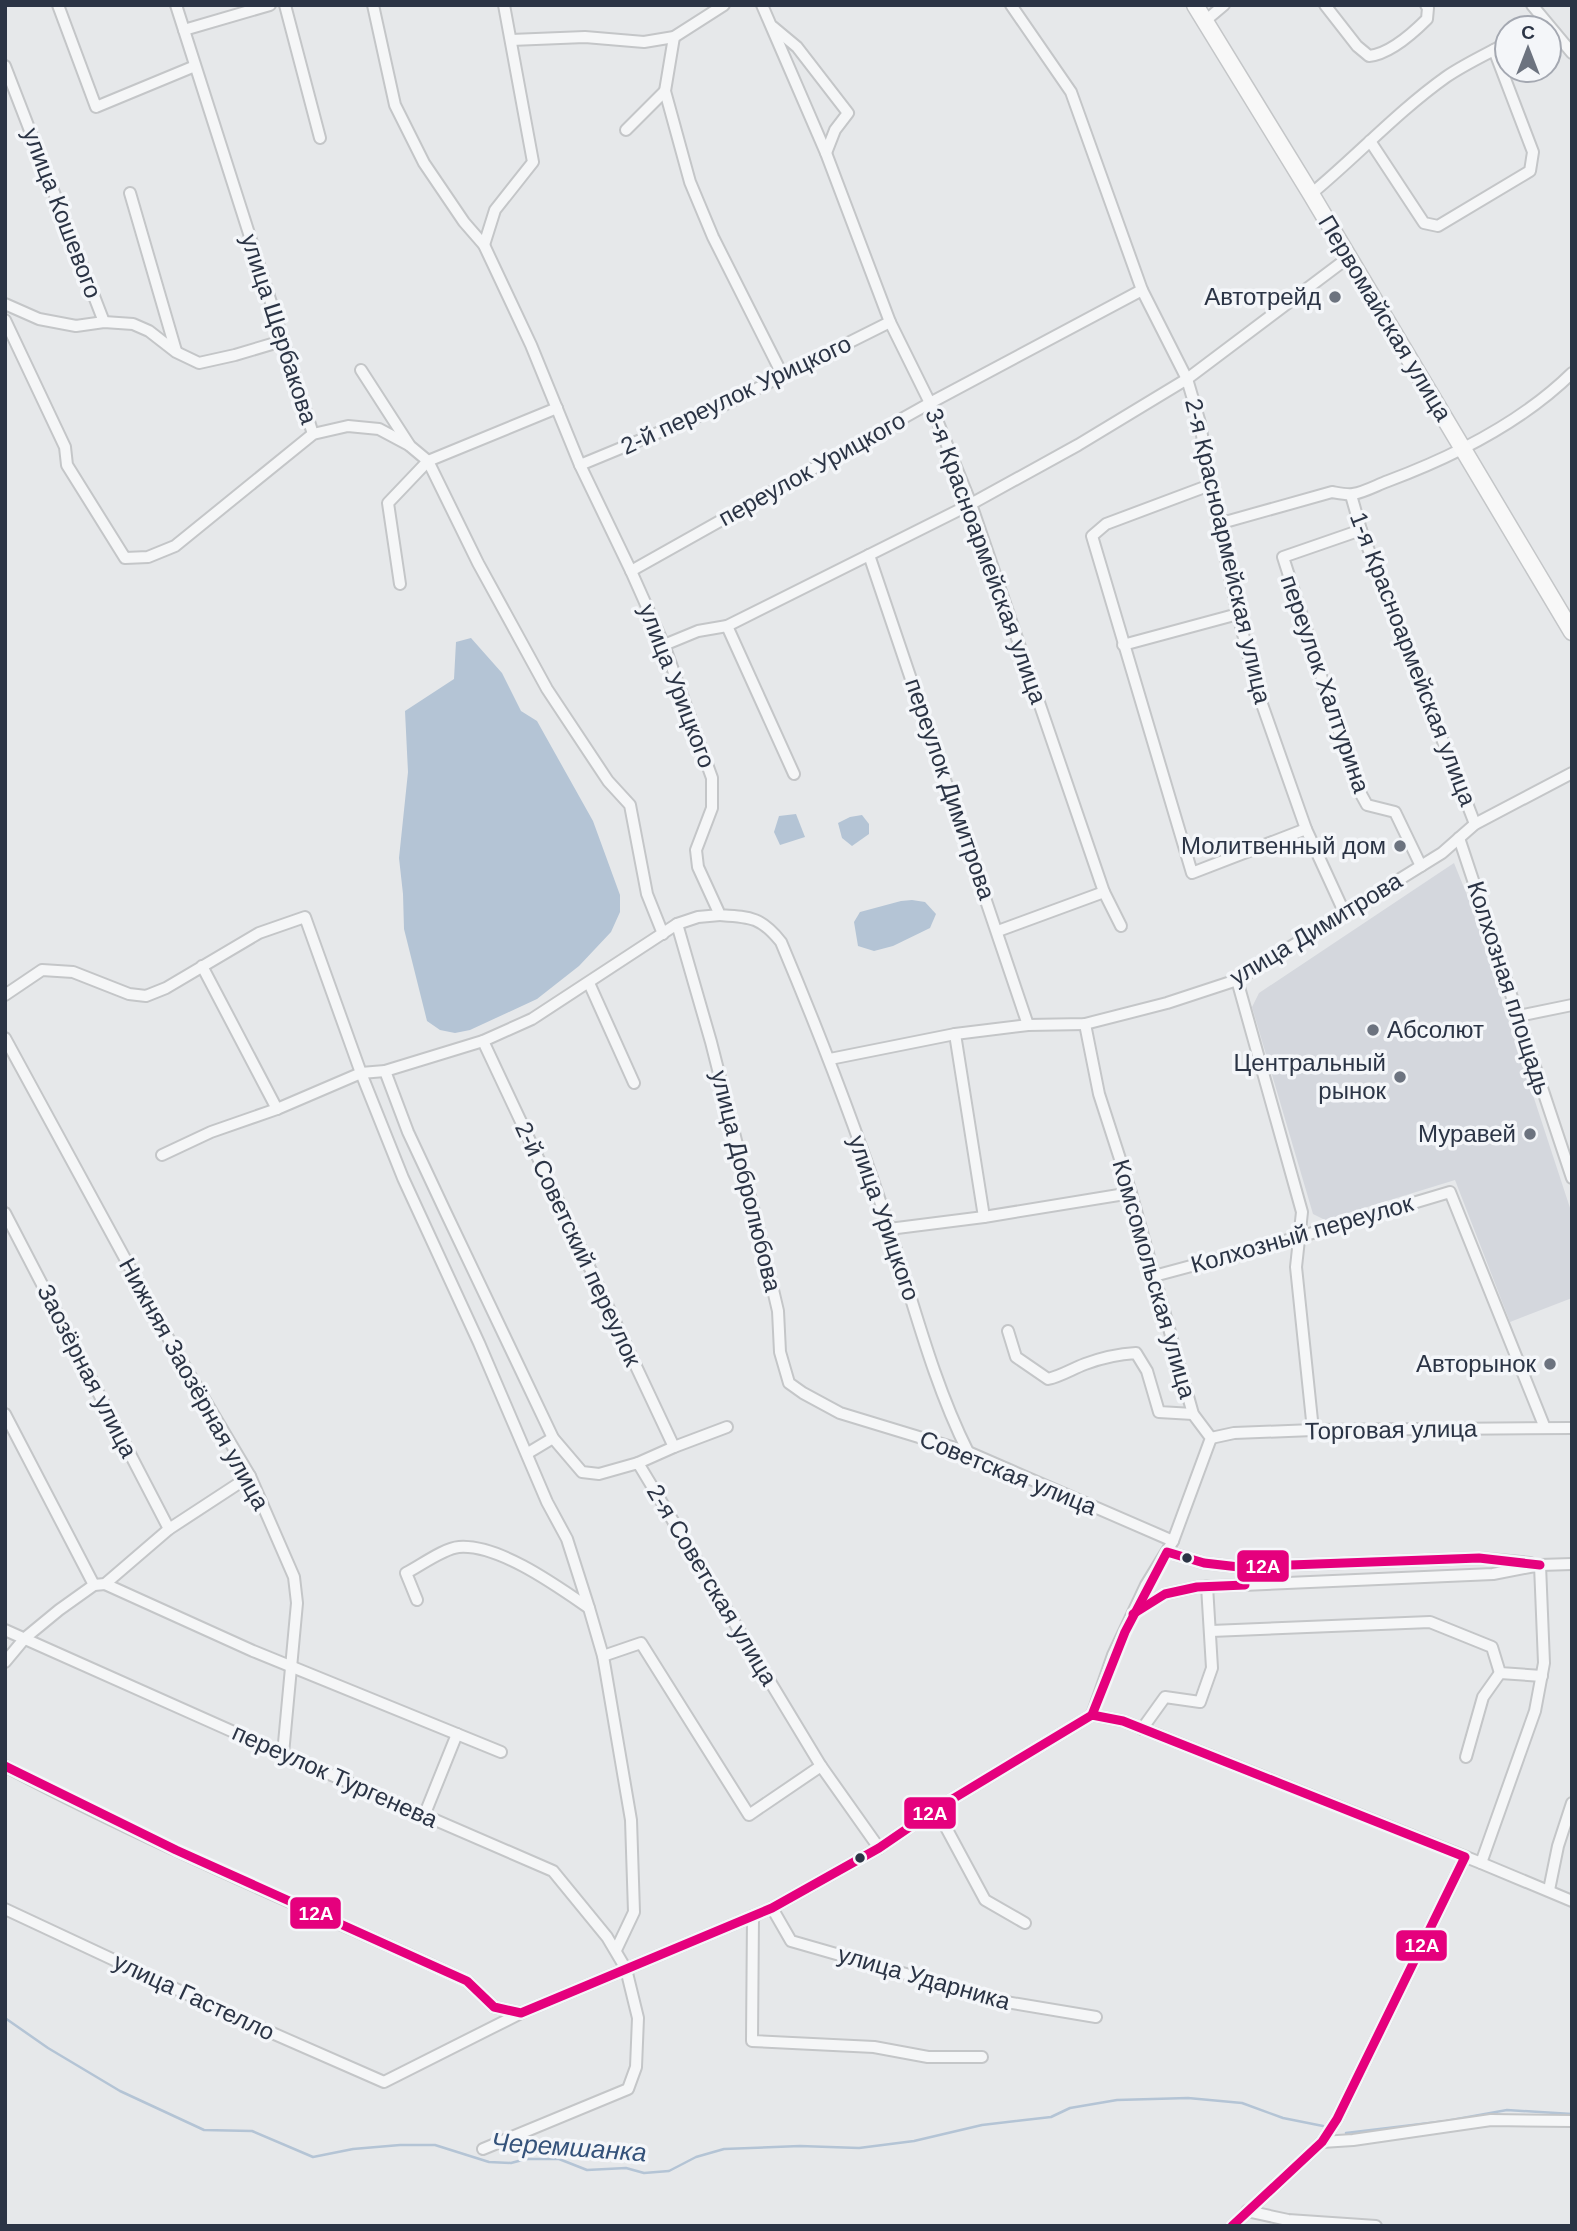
<svg xmlns="http://www.w3.org/2000/svg" width="1577" height="2231" font-family="Arial,sans-serif">
<style>
.built{fill:#d4d7dd}
.water{fill:#b4c4d5}
.lines{fill:none;stroke-linecap:round;stroke-linejoin:round}
.stream{stroke:#b4c4d5;stroke-width:2.5}
.street-casing{stroke:#c4c6c8;stroke-width:14}
.secondary-casing{stroke:#c4c6c8;stroke-width:19}
.street{stroke:#f5f6f7;stroke-width:10}
.secondary{stroke:#f8f8f8;stroke-width:16}
.bus-1-casing{stroke:#f4f6f9;stroke-width:14}
.bus-1{stroke:#e5007d;stroke-width:9}
.poi-dot{fill:#6c737f;stroke:#f4f6f9;stroke-width:2.5}
.bus-dot{fill:#2b3445;stroke:#f4f6f9;stroke-width:2.5}
.labels{text-anchor:middle;stroke-width:7;stroke-linejoin:round;paint-order:stroke}
.street-label{font-size:24px;fill:#2b3445;stroke:#f4f6f9}
.poi-label{font-size:24px;fill:#2b3445;stroke:#f4f6f9;text-anchor:end}
.water-label{font-size:26px;font-style:italic;fill:#34527a;stroke:#f4f6f9}
.line-badge{stroke:#f4f6f9;stroke-width:2.5}
.badge-label{font-size:19px;text-anchor:middle;font-weight:bold;fill:#fff}
</style>
<rect width="100%" height="100%" fill="#e6e8ea"/>
<!-- built -->
<path class="built" d="M1454 863 1469 900 1572 1214V1298L1510 1322 1455 1180 1325 1220 1313 1214 1252 1007 1259 993Z"/>
<!-- water -->
<g class="water">
<path d="M471 638 502 673 521 711 537 721 593 821 620 895V912L611 932 579 966 537 999 470 1030 455 1033 440 1030 427 1021 404 929 403 894 399 858 408 772 405 711 454 679 456 642Z"/>
<path d="M796 814 805 837 780 845 774 832 779 816Z"/>
<path d="M862 815 869 824V834L852 846 842 838 838 823 850 817Z"/>
<path d="M912 900 925 902 936 914 930 928 893 946 874 951 858 946 854 922 860 912 901 901Z"/>
</g>
<g class="lines">
<!-- stream -->
<g class="stream">
<path d="M5 2018 48 2048 120 2091 204 2130 252 2131 313 2157 353 2149 400 2145H435L489 2162 511 2163 526 2159H559L587 2170 626 2168 644 2173 669 2171 696 2157 724 2149 800 2146 859 2148 914 2141 982 2125 1051 2117 1070 2108 1117 2100 1188 2098 1242 2103 1283 2118 1323 2126"/>
<path d="M1346 2133 1446 2121 1507 2110 1572 2114"/>
</g>
<!-- street casing -->
<g class="street-casing">
<g id="street">
<path d="M58 5 96 107 195 66"/>
<path d="M176 5 313 434"/>
<path d="M285 5 320 138"/>
<path d="M373 5 395 105 424 163 464 222 484 245 531 345 580 465 631 571 664 645 712 778V808L696 850 698 867 720 915C751 917 761 917 781 942 821 1037 858 1133 890 1231 914 1305 933 1382 968 1452"/>
<path d="M762 5 826 153 890 322 930 403 971 504 1104 892 998 931"/>
<path d="M1011 5 1071 92 1142 290 1187 379 1200 423 1210 485 1238 614 1257 690 1306 829 1345 914"/>
<path d="M1325 5 1357 46 1369 56C1390 54 1412 34 1427 19L1428 8 1426 5"/>
<path d="M1532 5 1572 53"/>
<path d="M1205 21 1224 5"/>
<path d="M773 27 797 47 848 113 835 130 826 153"/>
<path d="M184 30 270 5"/>
<path d="M674 37 665 91 690 182 713 237 783 376"/>
<path d="M511 40 585 37 644 42 674 37 724 5"/>
<path d="M5 66 104 322"/>
<path d="M626 130 665 91"/>
<path d="M1370 141 1424 223 1438 226 1530 171 1533 152 1494 50"/>
<path d="M130 193 176 351"/>
<path d="M1311 194C1357 156 1397 112 1446 77 1465 64 1487 54 1507 43"/>
<path d="M484 245 495 210 533 162 504 5"/>
<path d="M5 304 39 319 76 326 104 322 133 324 149 331 176 352 199 363 235 355 282 341"/>
<path d="M5 320 65 447 67 465 125 558 148 557 175 546 313 434 348 426 379 429 409 445"/>
<path d="M361 370 410 446 428 461 478 563 547 689 608 781 630 805 647 894 663 934"/>
<path d="M580 465 718 408 890 322"/>
<path d="M1210 485 1106 524 1092 536 1192 873 1306 829"/>
<path d="M1351 495 1361 530 1475 824"/>
<path d="M1218 524 1332 492C1338 493 1347 495 1353 494 1365 492 1377 485 1388 481 1455 456 1521 423 1572 373"/>
<path d="M1361 530 1283 557 1356 785 1367 805 1395 812 1421 866"/>
<path d="M869 555 1028 1025"/>
<path d="M631 571 930 403 1142 290"/>
<path d="M400 584 388 503 428 461 557 408"/>
<path d="M727 626 794 774"/>
<path d="M664 645 698 631 727 626 971 504 1078 445 1187 379 1349 257"/>
<path d="M1123 645 1238 614"/>
<path d="M1459 838 1572 1178"/>
<path d="M1104 892 1121 926"/>
<path d="M677 924 711 1042 762 1243 778 1311 780 1352 789 1383 803 1393 840 1413 968 1452 1173 1541"/>
<path d="M202 966 277 1109"/>
<path d="M1237 980 1302 1212 1296 1267 1313 1430"/>
<path d="M589 983 634 1083"/>
<path d="M5 995 42 970 73 972 129 994 146 996 166 988 259 933 305 917 361 1073 403 1178 479 1343 547 1502 567 1539 589 1608 603 1656 631 1820 634 1912 616 1950"/>
<path d="M1518 1016 1572 1005"/>
<path d="M1085 1024 1099 1094 1131 1193 1193 1414 1211 1438 1173 1541 1146 1585 1113 1655 1092 1715"/>
<path d="M955 1034 984 1217"/>
<path d="M5 1038 171 1343 250 1476 294 1577 297 1603 283 1754"/>
<path d="M483 1041 674 1447"/>
<path d="M830 1059 955 1034 1028 1025 1085 1024 1167 1003 1237 980 1442 853 1475 824 1572 773"/>
<path d="M385 1071 408 1132 445 1211 553 1438 582 1472 599 1474 638 1463 821 1766 879 1848"/>
<path d="M162 1155 211 1132 277 1109 361 1073 385 1071 483 1041 532 1019 677 924 698 917 720 915"/>
<path d="M5 1213 169 1529"/>
<path d="M889 1229 984 1217 1131 1193"/>
<path d="M1154 1276 1299 1237 1450 1192 1545 1428"/>
<path d="M1008 1331 1016 1357 1048 1379C1061 1376 1072 1369 1085 1364 1101 1358 1119 1354 1136 1353L1147 1371 1159 1412 1193 1414"/>
<path d="M5 1414 94 1585"/>
<path d="M1211 1438 1234 1433 1313 1430 1572 1428"/>
<path d="M528 1453 553 1438"/>
<path d="M638 1463 674 1447 727 1427"/>
<path d="M1167 1552 1204 1563 1239 1567 1479 1558 1530 1563"/>
<path d="M105 1584 253 1651 501 1752"/>
<path d="M417 1600 406 1573C420 1566 444 1548 459 1547 499 1544 557 1586 589 1608"/>
<path d="M1134 1613 1165 1594 1197 1587 1493 1574 1540 1565 1572 1564"/>
<path d="M5 1630 283 1754 553 1871 607 1937 626 1969 638 2018 636 2067 628 2089 483 2149"/>
<path d="M1211 1631 1430 1622 1492 1647 1500 1673 1542 1676"/>
<path d="M603 1656 641 1643 749 1815 821 1766"/>
<path d="M5 1662 25 1638 59 1610 94 1585 105 1584 169 1529 250 1476"/>
<path d="M1142 1729 1165 1697 1200 1702 1212 1668 1207 1586"/>
<path d="M1466 1757 1483 1697 1500 1673"/>
<path d="M5 1766C155 1846 312 1910 467 1981L494 2007 521 2013"/>
<path d="M936 1809 985 1900 1025 1923"/>
<path d="M424 1816 457 1734"/>
<path d="M1481 1863 1535 1711 1544 1663 1540 1565"/>
<path d="M1549 1890 1558 1846 1572 1803"/>
<path d="M772 1908 791 1941 1000 2001 1096 2017"/>
<path d="M5 1909 238 2018 384 2082 521 2013 772 1908 879 1848 936 1809 1092 1715 1123 1721 1481 1863 1572 1901"/>
<path d="M753 1916 752 2041 874 2047 928 2057H982"/>
<path d="M1322 2142 1353 2140 1491 2120 1572 2121"/>
<path d="M1247 2211 1288 2220 1376 2226"/>
<path d="M1232 2226 1322 2142 1337 2119 1465 1857"/>
</g>
</g>
<!-- secondary casing -->
<g class="secondary-casing">
<path id="secondary" d="M1195 5 1311 194 1572 632"/>
</g>
<!-- street -->
<use href="#street" class="street"/>
<!-- secondary -->
<use href="#secondary" class="secondary"/>
<!-- bus-1 casing -->
<g class="bus-1-casing">
<g id="bus-1">
<path d="M1133 1614 1165 1594 1197 1587 1245 1585"/>
<path d="M1092 1715 1125 1632 1167 1552 1204 1563 1239 1567 1479 1558 1540 1565"/>
<path d="M5 1766 176 1850 467 1981 494 2007 521 2013 772 1908 879 1848 936 1809 1092 1715 1123 1721 1465 1857 1337 2119 1322 2142 1232 2226"/>
</g>
</g>
<!-- bus-1 -->
<use href="#bus-1" class="bus-1"/>
</g>
<!-- markers -->
<g class="poi-dot">
<circle cx="1335" cy="297" r="7"/>
<circle cx="1400" cy="846" r="7"/>
<circle cx="1373" cy="1030" r="7"/>
<circle cx="1400" cy="1077" r="7"/>
<circle cx="1530" cy="1134" r="7"/>
<circle cx="1550" cy="1364" r="7"/>
</g>
<g class="bus-dot">
<circle cx="1187" cy="1558" r="6"/>
<circle cx="860" cy="1858" r="6"/>
</g>
<g class="labels">
<!-- street labels -->
<g class="street-label">
<text transform="translate(62 213) rotate(69)" y="8">улица Кошевого</text>
<text transform="translate(1385 318) rotate(59)" y="8">Первомайская улица</text>
<text transform="translate(279 329) rotate(72)" y="8">улица Щербакова</text>
<text transform="translate(736 395) rotate(-25)" y="8">2-й переулок Урицкого</text>
<text transform="translate(812 469) rotate(-29)" y="8">переулок Урицкого</text>
<text transform="translate(1228 551) rotate(77)" y="8">2-я Красноармейская улица</text>
<text transform="translate(986 556) rotate(70)" y="8">3-я Красноармейская улица</text>
<text transform="translate(1413 659) rotate(69)" y="8">1-я Красноармейская улица</text>
<text transform="translate(1325 684) rotate(71)" y="8">переулок Халтурина</text>
<text transform="translate(677 686) rotate(69)" y="8">улица Урицкого</text>
<text transform="translate(950 789) rotate(71)" y="8">переулок Димитрова</text>
<text transform="translate(1316 929) rotate(-31)" y="8">улица Димитрова</text>
<text transform="translate(1509 988) rotate(72)" y="8">Колхозная площадь</text>
<text transform="translate(746 1181) rotate(76)" y="8">улица Добролюбова</text>
<text transform="translate(884 1218) rotate(71)" y="8">улица Урицкого</text>
<text transform="translate(1302 1234) rotate(-16)" y="8">Колхозный переулок</text>
<text transform="translate(578 1244) rotate(65)" y="8">2-й Советский переулок</text>
<text transform="translate(1154 1279) rotate(74)" y="8">Комсомольская улица</text>
<text transform="translate(87 1371) rotate(63)" y="8">Заозёрная улица</text>
<text transform="translate(194 1384) rotate(61)" y="8">Нижняя Заозёрная улица</text>
<text transform="translate(1391 1430) rotate(-1)" y="8">Торговая улица</text>
<text transform="translate(1008 1473) rotate(22)" y="8">Советская улица</text>
<text transform="translate(712 1585) rotate(59)" y="8">2-я Советская улица</text>
<text transform="translate(335 1776) rotate(24)" y="8">переулок Тургенева</text>
<text transform="translate(924 1978) rotate(16)" y="8">улица Ударника</text>
<text transform="translate(194 1997) rotate(25)" y="8">улица Гастелло</text>
</g>
<!-- poi labels -->
<g class="poi-label">
<text x="1321" y="305">Автотрейд</text>
<text x="1386" y="854">Молитвенный дом</text>
<text x="1387" y="1038" text-anchor="start">Абсолют</text>
<text x="1386" y="1071">Центральный<tspan x="1386" dy="28">рынок</tspan></text>
<text x="1516" y="1142">Муравей</text>
<text x="1536" y="1372">Авторынок</text>
</g>
<!-- water labels -->
<g class="water-label">
<text transform="translate(569 2147) rotate(4)" y="9">Черемшанка</text>
</g>
</g>
<g class="line-badge">
<rect x="1236" y="1549" width="54" height="34" rx="7" fill="#e5007d"/>
<rect x="903" y="1796" width="54" height="34" rx="7" fill="#e5007d"/>
<rect x="289" y="1896" width="53" height="34" rx="7" fill="#e5007d"/>
<rect x="1395" y="1929" width="53" height="33" rx="7" fill="#e5007d"/>
</g>
<g class="badge-label">
<text x="1263" y="1573">12А</text>
<text x="930" y="1820">12А</text>
<text x="316" y="1920">12А</text>
<text x="1422" y="1952">12А</text>
</g>
<!-- border -->
<rect width="1577" height="2231" fill="none" stroke="#2b3445" stroke-width="14"/>
<!-- north arrow -->
<g transform="translate(1528 49)"><circle r="33" fill="#f4f6f9" stroke="#a4a8b1" stroke-width="2"/>
<path d="M0-5L12 26L0 18L-12 26Z" fill="#6c737f"/>
<text y="-10" font-size="19" font-weight="bold" text-anchor="middle" fill="#2b3445">С</text>
</g>
</svg>
